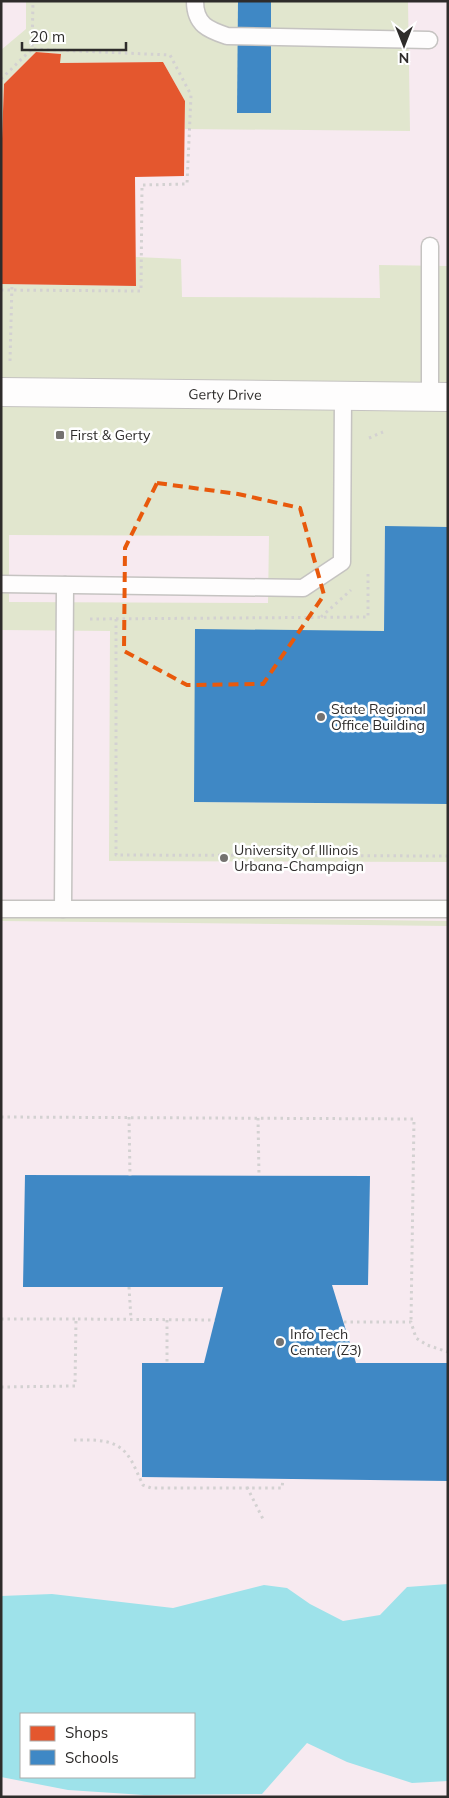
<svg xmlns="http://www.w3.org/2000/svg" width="449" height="1798" font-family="Mulish,sans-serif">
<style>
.education{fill:#f7eaf0;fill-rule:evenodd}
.green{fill:#e1e6ce;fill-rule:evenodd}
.water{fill:#9ee2ea;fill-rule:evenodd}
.shops{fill:#e4572e}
.schools{fill:#3f88c5}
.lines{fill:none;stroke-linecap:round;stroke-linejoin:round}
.lane-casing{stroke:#c5c3c1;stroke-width:19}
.street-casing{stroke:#c5c3c1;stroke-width:30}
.path{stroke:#d3d1d1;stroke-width:3;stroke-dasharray:2.5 4;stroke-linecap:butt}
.lane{stroke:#fefdfd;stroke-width:16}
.street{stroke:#fefdfd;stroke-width:28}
.marked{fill:none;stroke:#e8590c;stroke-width:4;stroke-dasharray:10 6;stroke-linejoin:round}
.poi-dot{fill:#747270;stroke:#fff;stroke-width:2}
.labels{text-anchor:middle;stroke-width:5;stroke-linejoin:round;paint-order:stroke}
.street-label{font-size:14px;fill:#2e2c2b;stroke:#fff}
.poi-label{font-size:14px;fill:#2e2c2b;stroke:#fff;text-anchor:start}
</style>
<rect width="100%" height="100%" fill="#f6f3f1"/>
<!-- education -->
<path class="education" d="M1 1H448V1797H1ZM21 1714H194V1777H21Z"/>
<!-- green -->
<g class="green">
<path d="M26 1H408L410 131 185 129V101L163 62 60 63V54L36 52 4 84 1 166V50L26 29Z"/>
<path d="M136 257 181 259 182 297 380 298 379 265 448 266V527H385L384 631 194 802 448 804V862L109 861 110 631 1 630V284L136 286ZM9 535 269 536 268 603 9 602Z"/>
<path d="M1 915 448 921V926L1 921Z"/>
</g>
<!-- water -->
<path class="water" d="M448 1584V1781L412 1783 347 1762 307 1743 262 1794 144 1795 68 1790 1 1777V1596L52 1594 173 1608 264 1585 287 1588 310 1604 343 1621 380 1615 407 1587ZM21 1714H194V1777H21Z"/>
<!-- shops -->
<path class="shops" d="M36 52 61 54 60 63 163 62 185 101 184 176 135 177 136 286 1 284V166L4 84Z"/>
<!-- schools -->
<g class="schools">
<path d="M238 1H271V113H237Z"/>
<path d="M385 526 448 527V804L194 802 195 629 384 631Z"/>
<path d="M25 1175 370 1176 368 1285H332L356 1363H448V1481L142 1477V1363H204L223 1287H23Z"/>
</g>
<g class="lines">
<!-- lane casing -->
<g class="lane-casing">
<g id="lane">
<path d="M195 1C195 25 209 30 227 36L429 40"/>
<path d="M430 246V397"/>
<path d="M1 584 303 588 342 562 343 396"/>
<path d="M1 909H448"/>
<path d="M63 909 65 585"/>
</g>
</g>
<!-- street casing -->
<g class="street-casing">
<g id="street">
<path id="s1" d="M1 392 448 397"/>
</g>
</g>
<!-- path -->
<g class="path">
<path d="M1 79 32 49 33 1"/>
<path d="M1 290 141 291 142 185 187 184 191 95 170 55 32 49"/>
<path d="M10 361 12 284"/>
<path d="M369 438 383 432"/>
<path d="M321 617 351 590"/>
<path d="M90 619 368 617V571"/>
<path d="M116 619V855L448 856"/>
<path d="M1 1117 414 1119 411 1322"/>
<path d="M129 1117 130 1176"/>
<path d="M258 1118 259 1176"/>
<path d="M129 1287 131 1319"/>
<path d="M1 1319H76"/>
<path d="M167 1320V1363"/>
<path d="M344 1322H411L416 1338 427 1345 448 1352"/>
<path d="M1 1387 75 1386 76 1319 215 1320"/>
<path d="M74 1440C91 1440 113 1438 126 1453 133 1461 138 1475 143 1485L151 1488H282L283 1479"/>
<path d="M247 1487 263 1519"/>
</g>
<!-- lane -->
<use href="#lane" class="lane"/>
<!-- street -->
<use href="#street" class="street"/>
</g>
<!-- marked area -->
<path class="marked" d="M157 483 238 494 300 508 324 595 263 684 187 685 124 651 125 548Z"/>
<!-- markers -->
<g class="poi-dot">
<rect x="55" y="430" width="10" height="10" rx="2.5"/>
<circle cx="321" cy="717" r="5"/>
<circle cx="224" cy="858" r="5"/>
<circle cx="280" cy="1342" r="5"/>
</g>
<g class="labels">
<!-- street labels -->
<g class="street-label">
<text dy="5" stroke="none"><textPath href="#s1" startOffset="224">Gerty Drive</textPath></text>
</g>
<!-- poi labels -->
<g class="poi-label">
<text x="70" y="440">First &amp; Gerty</text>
<text x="331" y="714">State Regional<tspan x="331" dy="16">Office Building</tspan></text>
<text x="234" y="855">University of Illinois<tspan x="234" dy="16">Urbana-Champaign</tspan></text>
<text x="290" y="1339">Info Tech<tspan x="290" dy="16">Center (Z3)</tspan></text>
</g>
</g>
<!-- border -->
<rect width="449" height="1798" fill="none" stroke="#2e2c2b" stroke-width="5"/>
<!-- legend -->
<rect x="20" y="1713" width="175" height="65" fill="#ffffff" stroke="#ababaa"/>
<rect x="30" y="1726" width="25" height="15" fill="#e4572e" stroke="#ababaa"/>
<text x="65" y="1738" font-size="15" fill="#2e2c2b">Shops</text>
<rect x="30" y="1750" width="25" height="15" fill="#3f88c5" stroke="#ababaa"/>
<text x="65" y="1763" font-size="15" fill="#2e2c2b">Schools</text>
<!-- north arrow -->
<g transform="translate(404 45) rotate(180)" stroke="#ffffff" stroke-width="4" paint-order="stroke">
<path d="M0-4L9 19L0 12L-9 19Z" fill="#2e2c2b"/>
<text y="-8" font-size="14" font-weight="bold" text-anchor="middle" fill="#2e2c2b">N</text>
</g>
<!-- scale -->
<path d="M22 42v8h104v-8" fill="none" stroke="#2e2c2b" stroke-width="2.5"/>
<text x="30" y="42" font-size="15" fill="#2e2c2b" stroke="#ffffff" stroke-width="4" paint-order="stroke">20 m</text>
</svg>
